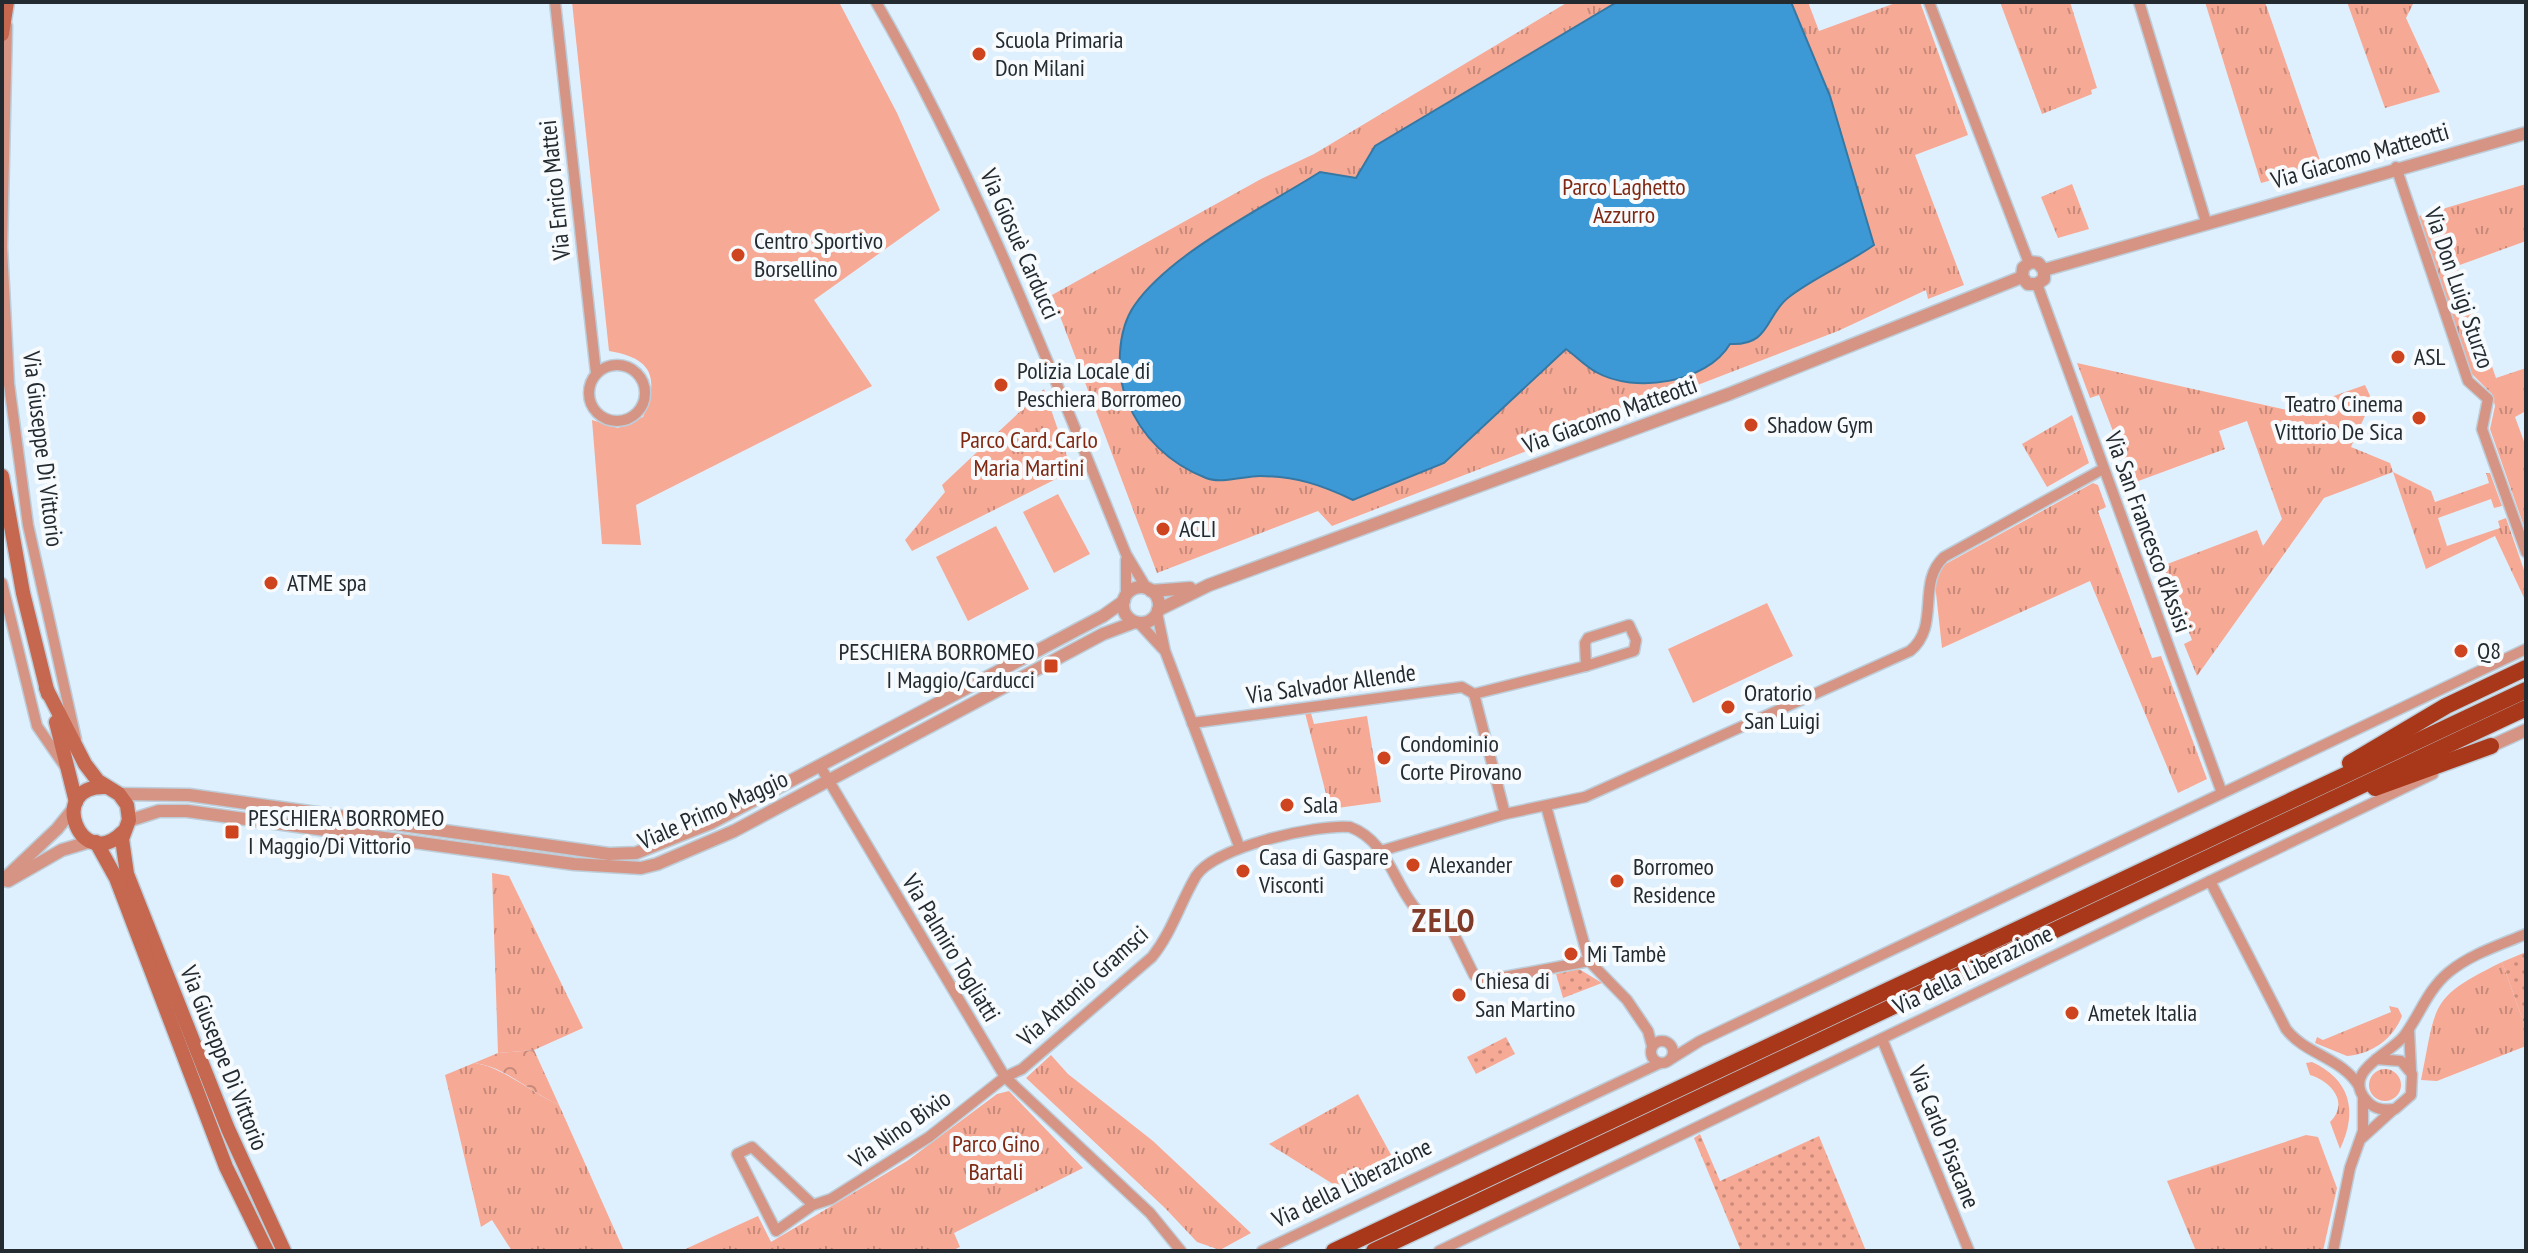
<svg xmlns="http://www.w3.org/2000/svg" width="2528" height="1253" font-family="'PT Sans Narrow',sans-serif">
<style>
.grass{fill:url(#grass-tufts)}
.forest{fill:url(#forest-crowns)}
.garden{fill:url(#garden-dots)}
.pitch{fill:#f6a995}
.water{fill:#3c99d6;stroke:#3578a4;stroke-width:2}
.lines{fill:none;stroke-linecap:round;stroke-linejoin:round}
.minor-casing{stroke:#bdcdd9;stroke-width:13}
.tertiary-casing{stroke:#bdcdd9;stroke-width:15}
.secondary-casing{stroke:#bdcdd9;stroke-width:17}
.trunk-casing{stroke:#bdcdd9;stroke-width:19}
.minor{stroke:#d69584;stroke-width:10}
.tertiary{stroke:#d69584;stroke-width:12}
.secondary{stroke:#c6674f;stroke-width:14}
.trunk{stroke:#a9381a;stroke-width:16}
.poi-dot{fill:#cd441f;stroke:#f7fbfe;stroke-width:3}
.labels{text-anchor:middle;stroke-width:8;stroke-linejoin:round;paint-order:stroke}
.poi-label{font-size:24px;fill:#242b30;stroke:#f7fbfe;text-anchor:start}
.street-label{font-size:24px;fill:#242b30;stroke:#f7fbfe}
.park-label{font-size:24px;fill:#7f2811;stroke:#f7fbfe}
.district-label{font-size:32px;font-weight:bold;letter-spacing:2px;fill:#803b29;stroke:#f7fbfe}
</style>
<defs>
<pattern id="grass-tufts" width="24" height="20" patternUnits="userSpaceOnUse" patternTransform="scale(2)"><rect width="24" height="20" fill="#f6a995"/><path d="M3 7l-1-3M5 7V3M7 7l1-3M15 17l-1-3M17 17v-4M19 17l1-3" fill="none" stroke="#c78a7a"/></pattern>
<pattern id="forest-crowns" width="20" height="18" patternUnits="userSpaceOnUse" patternTransform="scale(2)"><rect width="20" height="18" fill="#f6a995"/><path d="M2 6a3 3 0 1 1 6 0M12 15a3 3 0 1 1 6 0" fill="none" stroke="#c78a7a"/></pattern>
<pattern id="garden-dots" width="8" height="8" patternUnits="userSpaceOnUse" patternTransform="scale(2)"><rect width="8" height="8" fill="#f6a995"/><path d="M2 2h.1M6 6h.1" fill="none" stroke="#c78a7a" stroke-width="1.8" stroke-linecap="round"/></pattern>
</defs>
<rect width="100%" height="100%" fill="#def0fe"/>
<!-- grass -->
<g class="grass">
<path d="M1568 2H1808L1819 31 1898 2H1920L1968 135 1915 155 1964 285 1928 299 1926 290 1838 331 1332 526 1318 511 1157 573 1052 295 1261 179 1314 154Z"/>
<path d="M2000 2H2070L2097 88 2091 90 2092 94 2042 114Z"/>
<path d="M2205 2H2265L2322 166 2261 183Z"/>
<path d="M2347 2H2414L2406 18 2440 92 2385 108Z"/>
<path d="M2072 184 2089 229 2058 238 2041 197Z"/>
<path d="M2526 184V241L2457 266 2496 378 2526 368V411L2515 417 2526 447V532L2490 429 2495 406 2492 394 2471 373 2419 216Z"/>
<path d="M2077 363 2291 411 2365 385 2372 400 2351 447 2390 463 2393 472 2431 491 2435 502 2489 483 2486 473H2490L2502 506 2494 508 2491 499 2438 518 2447 546 2500 528 2498 521 2506 518 2526 576V602L2495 536 2426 569 2393 472 2324 498 2197 676 2184 644 2192 640 2162 566 2257 530 2263 546 2282 519 2247 421 2219 431 2225 449 2133 483 2099 395 2090 398Z"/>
<path d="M1044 389 1072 471 912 551 905 540 945 492 942 485Z"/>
<path d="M2072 415 2089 463 2047 487 2022 444Z"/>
<path d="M2093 483 2098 485 2106 507 2098 511 2152 658 2161 656 2207 779 2178 793 2090 581 1942 648 1935 584 1942 566Z"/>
<path d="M1305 713H1311L1314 724 1367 716 1381 802 1330 809Z"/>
<path d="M492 873 509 876 583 1028 534 1050 498 1053Z"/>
<path d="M2502 962 2526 1029V1046L2437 1081 2421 1080C2437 1002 2429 998 2502 962Z"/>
<path d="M2389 1006 2398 1008 2402 1016C2393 1039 2372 1054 2347 1056L2315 1043 2317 1037 2323 1040 2391 1012Z"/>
<path d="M1051 1055 1068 1074 1153 1141 1251 1233 1220 1250 1197 1242 1165 1208 1026 1078Z"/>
<path d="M2312 1062C2349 1079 2359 1110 2340 1149L2330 1122C2350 1103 2331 1081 2310 1075L2306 1063Z"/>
<path d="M474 1063C501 1066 532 1093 559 1105L624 1251H512L492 1220 481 1227 445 1075Z"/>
<circle cx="2385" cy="1085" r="16"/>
<path d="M1009 1091 1083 1168 954 1233 960 1247 951 1251H681L758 1216 771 1242 907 1161 997 1094Z"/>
<path d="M1358 1094 1396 1164 1341 1189 1269 1144Z"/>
<path d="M2306 1135 2318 1137 2337 1188 2323 1251H2196L2167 1181Z"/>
</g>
<!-- forest -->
<path class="forest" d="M534 1050 559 1105C531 1093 505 1066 474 1063L498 1053Z"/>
<!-- garden -->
<g class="garden">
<path d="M2526 952V1029L2502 962Z"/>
<path d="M1579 969 1602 983 1563 998 1556 974Z"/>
<path d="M1506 1037 1515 1054 1476 1074 1467 1057Z"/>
<path d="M1700 1134 1720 1181 1819 1136 1866 1251H1741L1694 1138Z"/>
</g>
<!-- pitch -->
<g class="pitch">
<path d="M572 2H839L897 113 940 210 814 300 872 386 636 505 641 545 602 544 592 420 618 428 643 417C660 377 652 358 609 351Z"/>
<path d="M1058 494 1090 554 1054 573 1023 512Z"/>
<path d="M996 526 1029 589 968 621 936 557Z"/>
<path d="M1767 603 1793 656 1693 703 1668 649Z"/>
</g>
<!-- water -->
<path class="water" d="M1617 2H1791L1830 96 1874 245C1847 264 1815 277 1789 297 1765 315 1771 346 1730 344 1707 383 1634 394 1596 372 1585 366 1576 356 1566 349L1444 463 1353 500C1322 485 1295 476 1260 476 1244 476 1221 484 1206 478 1170 464 1141 437 1127 400 1116 374 1117 331 1134 306 1170 253 1265 207 1320 172L1356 178 1375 146Z"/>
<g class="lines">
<!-- minor casing -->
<g class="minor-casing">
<g id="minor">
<path d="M555 2 596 373"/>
<path d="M876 2C977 177 1050 367 1126 554L1147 589"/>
<path d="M1929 2 2029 263"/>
<path d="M2139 2 2206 222"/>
<path d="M7 26 2 247 9 384 28 525 76 739"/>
<path d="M2396 167 2468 381 2488 399 2482 429 2526 552"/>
<path d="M2037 284 2222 793"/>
<circle cx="617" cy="393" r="28"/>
<path d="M2 583 37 726 66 768"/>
<path d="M1126 596V560"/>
<path d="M1157 613 1165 651 1239 846"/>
<path d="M1139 623 1163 649"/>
<path d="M1629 625 1636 640 1634 651 1586 666 1585 643 1588 638Z"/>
<path d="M1474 694 1505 814"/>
<path d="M1474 694 1586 666"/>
<path d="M1192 723 1462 687 1474 694"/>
<path d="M820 766 1005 1077 1150 1213 1181 1251"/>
<path d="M1546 806 1589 961 1627 1000 1648 1031 1652 1046"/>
<path d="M1384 850 1505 814 1585 797 1910 651C1941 626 1916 583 1944 557L2103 469"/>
<path d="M2210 881 2286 1029C2306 1055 2341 1057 2359 1086"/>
<path d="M2409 1030 2411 1070"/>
<path d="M1882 1039 1969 1251"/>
<circle cx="1662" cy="1052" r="11"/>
<path d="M1671 1059 1700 1041 2526 649"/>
<path d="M2376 1059 2401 1061 2412 1074 2411 1095 2395 1109C2384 1110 2375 1110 2367 1101 2340 1072 2390 1054 2404 1036 2420 1015 2427 990 2449 972 2471 954 2500 945 2526 934"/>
<path d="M2362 1138 2394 1109"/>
<path d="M813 1205 752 1147 737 1154 776 1231 813 1205 831 1199 929 1137 1005 1077 1022 1069 1152 957C1172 932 1180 903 1196 876 1214 847 1317 824 1350 827 1402 846 1394 921 1450 926L1474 975 1483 981 1589 961"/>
<path d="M1262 1251 1660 1063"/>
<path d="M1439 1251 2433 774"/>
<path d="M2333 1251 2350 1168 2363 1131V1098"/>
</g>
</g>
<!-- tertiary casing -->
<g class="tertiary-casing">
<g id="tertiary">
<path d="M2044 270 2526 133"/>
<path d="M2022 277 2028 284H2037L2044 279V270"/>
<path d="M2022 277 2023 268 2030 262 2038 263 2044 270"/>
<circle cx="1141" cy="605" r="18"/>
<path d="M1151 591 1190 588"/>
<path d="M1158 610 1209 585 1729 394 2022 277"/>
<path d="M2491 746 2526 730"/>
<path d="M119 794 189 795 609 854 636 853 711 823 1103 616 1124 601"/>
<path d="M128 821 159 811H187L574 864 641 868 657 864 734 831 1103 634 1135 622"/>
<path d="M2 881 57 829 74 808"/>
<path d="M8 881 62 850 92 841"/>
</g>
</g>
<!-- secondary casing -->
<g class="secondary-casing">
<g id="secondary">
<path d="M2 34 7 2"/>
<path d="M2 476 23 593 48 694"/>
<path d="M46 688 85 764 98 781 119 794 127 805 129 820 122 839 127 874 228 1129 284 1251"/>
<path d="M56 722 76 802"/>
<path d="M105 787C46 785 81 875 123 832"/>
<path d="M96 842 116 878 226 1167 267 1251"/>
</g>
</g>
<!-- trunk casing -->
<g class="trunk-casing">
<g id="trunk">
<path d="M2350 763 2446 706 2526 668"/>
<path d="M2375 788 2491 746"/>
<path d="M1334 1251 2526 690"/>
<path d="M1374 1251 2526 708"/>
</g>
</g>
<!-- minor -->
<use href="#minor" class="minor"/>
<!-- tertiary -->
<use href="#tertiary" class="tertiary"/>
<!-- secondary -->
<use href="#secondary" class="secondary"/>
<!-- trunk -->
<use href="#trunk" class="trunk"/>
</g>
<!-- markers -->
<g class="poi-dot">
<circle cx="979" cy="54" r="8"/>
<circle cx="738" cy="255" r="8"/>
<circle cx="2398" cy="357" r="8"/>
<circle cx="1001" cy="385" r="8"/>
<circle cx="2419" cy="418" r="8"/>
<circle cx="1751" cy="425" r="8"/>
<circle cx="1163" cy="529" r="8"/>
<circle cx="271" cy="583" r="8"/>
<circle cx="2461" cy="651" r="8"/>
<rect x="1043" y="658" width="16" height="16" rx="4"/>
<circle cx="1728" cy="707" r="8"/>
<circle cx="1384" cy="758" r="8"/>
<circle cx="1287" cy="805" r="8"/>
<rect x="224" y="824" width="16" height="16" rx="4"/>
<circle cx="1413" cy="865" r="8"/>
<circle cx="1243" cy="871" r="8"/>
<circle cx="1617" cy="881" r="8"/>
<circle cx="1571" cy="954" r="8"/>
<circle cx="1459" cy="995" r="8"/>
<circle cx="2072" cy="1013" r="8"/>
</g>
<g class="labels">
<!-- poi labels -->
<g class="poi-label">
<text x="995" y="48">Scuola Primaria<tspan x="995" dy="28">Don Milani</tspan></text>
<text x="754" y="249">Centro Sportivo<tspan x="754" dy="28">Borsellino</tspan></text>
<text x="2414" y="365">ASL</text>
<text x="1017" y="379">Polizia Locale di<tspan x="1017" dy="28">Peschiera Borromeo</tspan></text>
<text x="2403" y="412" text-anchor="end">Teatro Cinema<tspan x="2403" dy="28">Vittorio De Sica</tspan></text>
<text x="1767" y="433">Shadow Gym</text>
<text x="1179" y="537">ACLI</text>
<text x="287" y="591">ATME spa</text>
<text x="2477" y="659">Q8</text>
<text x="1035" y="660" text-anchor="end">PESCHIERA BORROMEO<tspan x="1035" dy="28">I Maggio/Carducci</tspan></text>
<text x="1744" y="701">Oratorio<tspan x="1744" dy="28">San Luigi</tspan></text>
<text x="1400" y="752">Condominio<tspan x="1400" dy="28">Corte Pirovano</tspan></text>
<text x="1303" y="813">Sala</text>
<text x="248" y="826">PESCHIERA BORROMEO<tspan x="248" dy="28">I Maggio/Di Vittorio</tspan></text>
<text x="1259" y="865">Casa di Gaspare<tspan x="1259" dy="28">Visconti</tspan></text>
<text x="1429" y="873">Alexander</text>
<text x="1633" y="875">Borromeo<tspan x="1633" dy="28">Residence</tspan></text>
<text x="1587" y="962">Mi Tambè</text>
<text x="1475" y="989">Chiesa di<tspan x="1475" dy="28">San Martino</tspan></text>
<text x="2088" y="1021">Ametek Italia</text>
</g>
<!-- street labels -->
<g class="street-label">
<text transform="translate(2360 156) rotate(-16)" y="8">Via Giacomo Matteotti</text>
<text transform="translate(555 190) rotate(-96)" y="8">Via Enrico Mattei</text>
<text transform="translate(1020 244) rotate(66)" y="8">Via Giosuè Carducci</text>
<text transform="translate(2459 288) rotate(71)" y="8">Via Don Luigi Sturzo</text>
<text transform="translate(1610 415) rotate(-20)" y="8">Via Giacomo Matteotti</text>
<text transform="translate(43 449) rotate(83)" y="8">Via Giuseppe Di Vittorio</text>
<text transform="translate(2148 532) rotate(70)" y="8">Via San Francesco d'Assisi</text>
<text transform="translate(1331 684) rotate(-8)" y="8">Via Salvador Allende</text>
<text transform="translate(713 810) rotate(-24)" y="8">Viale Primo Maggio</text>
<text transform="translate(951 948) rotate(59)" y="8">Via Palmiro Togliatti</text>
<text transform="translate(1973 970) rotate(-26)" y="8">Via della Liberazione</text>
<text transform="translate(1083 986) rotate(-42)" y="8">Via Antonio Gramsci</text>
<text transform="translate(224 1058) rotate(68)" y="8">Via Giuseppe Di Vittorio</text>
<text transform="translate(900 1129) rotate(-35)" y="8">Via Nino Bixio</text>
<text transform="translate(1944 1137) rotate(68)" y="8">Via Carlo Pisacane</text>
<text transform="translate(1352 1183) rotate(-26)" y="8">Via della Liberazione</text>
</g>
<!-- park labels -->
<g class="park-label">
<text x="1624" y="195">Parco Laghetto<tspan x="1624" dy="28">Azzurro</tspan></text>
<text x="1029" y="448">Parco Card. Carlo<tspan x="1029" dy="28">Maria Martini</tspan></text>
<text x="996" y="1152">Parco Gino<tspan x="996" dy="28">Bartali</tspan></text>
</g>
<!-- district labels -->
<g class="district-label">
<text x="1444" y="932">ZELO</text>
</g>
</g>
<!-- border -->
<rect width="2528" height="1253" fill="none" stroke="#242b30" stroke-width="8"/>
</svg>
